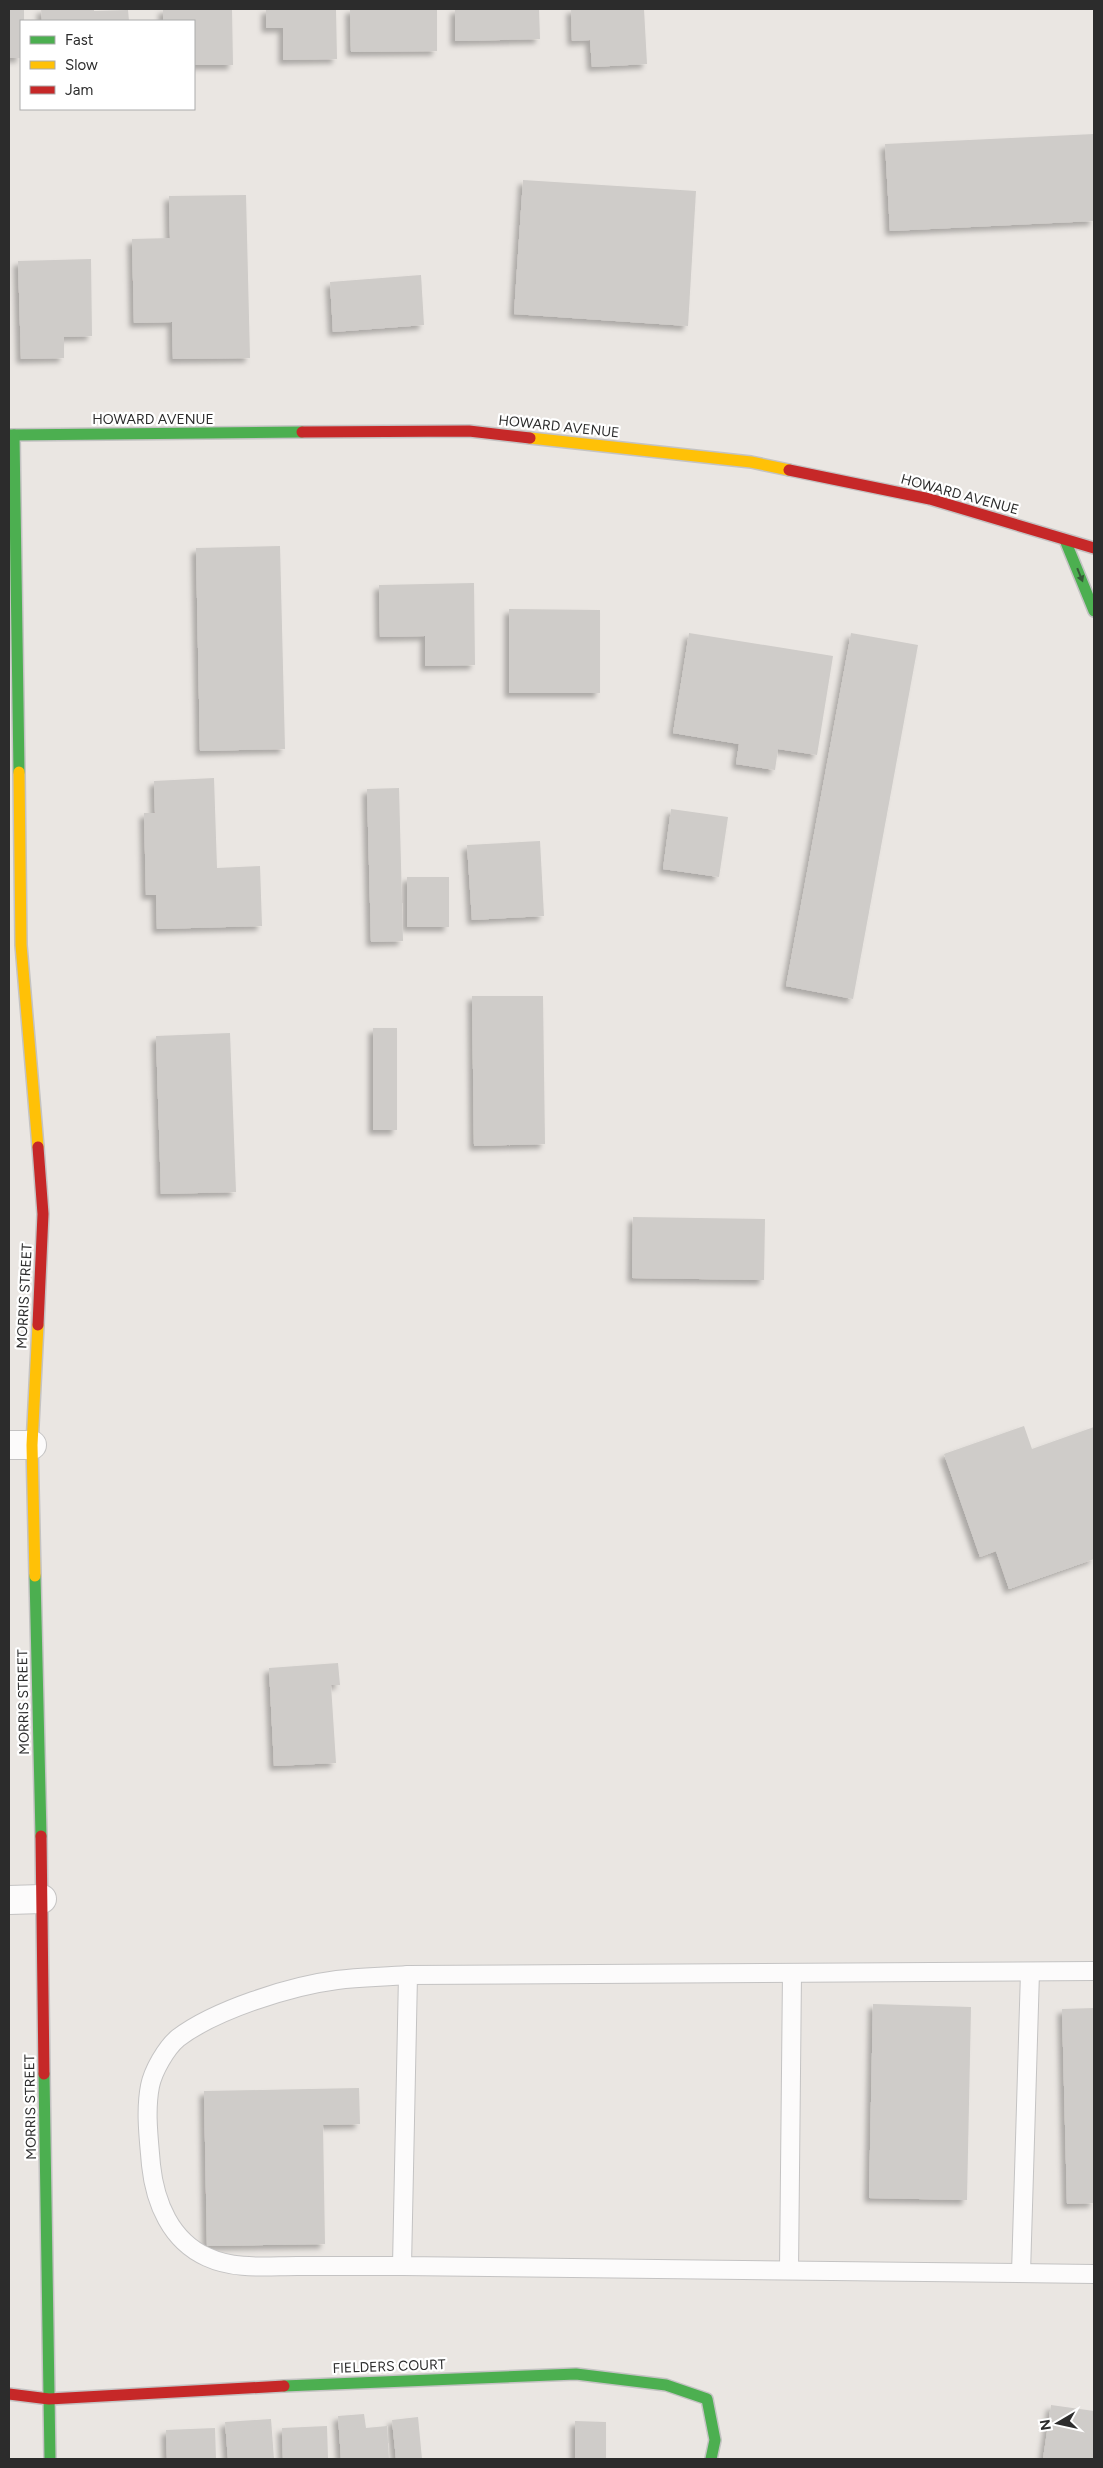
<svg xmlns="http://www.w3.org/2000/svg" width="1103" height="2468" font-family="Figtree,sans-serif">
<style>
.building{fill:#cfccc9;filter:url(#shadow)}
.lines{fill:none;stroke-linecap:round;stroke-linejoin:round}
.lane-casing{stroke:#c4c3c3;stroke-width:20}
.street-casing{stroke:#c4c3c3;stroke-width:30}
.fast-casing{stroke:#c4c3c3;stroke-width:14}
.slow-casing{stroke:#c4c3c3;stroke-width:14}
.jam-casing{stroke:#c4c3c3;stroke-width:14}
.lane{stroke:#fcfbfb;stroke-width:18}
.street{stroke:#fcfbfb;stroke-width:28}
.fast{stroke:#4caf50;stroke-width:11}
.slow{stroke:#ffc107;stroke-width:11}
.jam{stroke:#c62828;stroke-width:11}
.oneway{fill:#375a39}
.labels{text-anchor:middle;stroke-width:4.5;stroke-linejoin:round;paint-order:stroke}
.street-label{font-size:14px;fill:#2c2c2c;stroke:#fff}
</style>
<defs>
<filter id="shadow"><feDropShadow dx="-4.5" dy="4.5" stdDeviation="2.5" flood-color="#0004"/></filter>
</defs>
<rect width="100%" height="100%" fill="#eae6e2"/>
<!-- building -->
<g class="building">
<path d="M9 9H24V21H21V58H9Z"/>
<path d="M41 9H94V11L128 10 129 21H42Z"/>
<path d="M163 9H232L233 65H194V21H163Z"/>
<path d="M266 9H336L337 59 283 60V28H266Z"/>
<path d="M350 9H437V51L351 52Z"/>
<path d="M455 9H539L540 39 455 41Z"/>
<path d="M571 9H644L647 64 592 67 590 40 572 41Z"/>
<path d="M1094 134V221L890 231 885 144Z"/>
<path d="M523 180 696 191 688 326 514 314Z"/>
<path d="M246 195 250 358 173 359 172 322 134 323 132 239 170 238 169 196Z"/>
<path d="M91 259 92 336 64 337V358L21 359 18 261Z"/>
<path d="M421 275 424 325 333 332 330 282Z"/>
<path d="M280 546 285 749 200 751 196 548Z"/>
<path d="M474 583 475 665 425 666V636L380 637 379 585Z"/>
<path d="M509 609 600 610V693H509Z"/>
<path d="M689 633 833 656 817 755 778 749 775 770 736 764 739 744 673 733Z"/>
<path d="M851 633 918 645 853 999 786 986Z"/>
<path d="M214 778 217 868 260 866 262 926 157 929 156 895H146L144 813H155L154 781Z"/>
<path d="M399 788 403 941 371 942 367 789Z"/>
<path d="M671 809 728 817 719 877 663 869Z"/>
<path d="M540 841 544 916 472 920 467 845Z"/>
<rect x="407" y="877" width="42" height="50"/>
<path d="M472 996H543L545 1144 474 1146Z"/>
<rect x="373" y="1028" width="24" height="102"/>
<path d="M230 1033 236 1192 161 1194 156 1036Z"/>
<path d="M633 1217 765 1219 764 1280 632 1278Z"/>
<path d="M1024 1426 1032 1449 1094 1427V1559L1009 1589 996 1551 980 1557 944 1454Z"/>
<path d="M338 1663 340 1685H331L336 1763 274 1766 269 1668Z"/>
<path d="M873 2004 971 2007 967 2200 869 2198Z"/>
<path d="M1094 2008V2203L1067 2204 1062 2009Z"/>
<path d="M359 2088 360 2124 323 2125 325 2244 207 2246 204 2091Z"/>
<path d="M1051 2405 1094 2411V2459H1043Z"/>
<path d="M364 2414 366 2428 387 2426 389 2459H341L338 2416Z"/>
<path d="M418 2417 422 2459H396L392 2420Z"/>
<path d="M271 2419 274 2459H228L225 2422Z"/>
<path d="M575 2421 606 2422V2459H575Z"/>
<path d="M327 2426 328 2459H283L282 2428Z"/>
<path d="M215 2428 216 2459H167L166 2430Z"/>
</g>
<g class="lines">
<!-- lane casing -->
<g class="lane-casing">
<g id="lane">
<path d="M1094 1971 408 1975 402 2266 1094 2274"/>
<path d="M402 2266C367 2266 332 2266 297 2266 267 2266 235 2270 207 2257 171 2241 155 2203 151 2165 149 2140 145 2112 150 2086 153 2071 166 2048 178 2038 215 2010 290 1986 337 1980 360 1977 384 1977 408 1975"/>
<path d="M789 2270 792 1973"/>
<path d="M1021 2273 1030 1972"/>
</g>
</g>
<!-- street casing -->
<g class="street-casing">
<g id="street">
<path d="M9 1445H32"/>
<path d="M9 1900 42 1899"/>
</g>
</g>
<!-- fast casing -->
<g class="fast-casing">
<g id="fast">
<path d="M9 435 302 432"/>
<path d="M14 435 19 772"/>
<path d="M1065 540 1094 611"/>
<path d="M35 1576 41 1836"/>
<path d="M44 2074 50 2459"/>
<path d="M284 2386 576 2374 666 2385 707 2399 715 2440 711 2459"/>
</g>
</g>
<!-- slow casing -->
<g class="slow-casing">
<g id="slow">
<path d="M530 438 751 462 789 470"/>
<path d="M19 772 21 945 38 1147"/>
<path d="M35 1576 32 1445 38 1325"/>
</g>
</g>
<!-- jam casing -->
<g class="jam-casing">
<g id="jam">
<path d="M302 432 469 431 530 438"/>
<path d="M789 470 930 499 1094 548"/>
<path d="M38 1147 43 1214 38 1325"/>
<path d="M41 1836 44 2074"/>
<path d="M9 2394 49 2399 284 2386"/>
</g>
</g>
<!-- lane -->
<use href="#lane" class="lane"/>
<!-- street -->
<use href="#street" class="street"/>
<!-- fast -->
<use href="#fast" class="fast"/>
<!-- slow -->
<use href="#slow" class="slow"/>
<!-- jam -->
<use href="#jam" class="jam"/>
</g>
<!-- one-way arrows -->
<defs><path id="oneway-solid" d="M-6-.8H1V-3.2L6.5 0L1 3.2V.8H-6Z" transform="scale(1.25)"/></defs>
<use class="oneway" href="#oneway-solid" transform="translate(1080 575) rotate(68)"/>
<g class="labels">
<!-- street labels -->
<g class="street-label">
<text x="153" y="424">HOWARD AVENUE</text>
<text transform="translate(559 426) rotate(6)" y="5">HOWARD AVENUE</text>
<text transform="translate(960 494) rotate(15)" y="5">HOWARD AVENUE</text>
<text transform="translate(24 1296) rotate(-87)" y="5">MORRIS STREET</text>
<text transform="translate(23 1702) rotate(-91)" y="5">MORRIS STREET</text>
<text transform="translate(30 2107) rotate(-91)" y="5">MORRIS STREET</text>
<text transform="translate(389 2366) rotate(-2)" y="5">FIELDERS COURT</text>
</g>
</g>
<!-- border -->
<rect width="1103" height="2468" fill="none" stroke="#2c2c2c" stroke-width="20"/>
<!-- legend -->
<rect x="20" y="20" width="175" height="90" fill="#ffffff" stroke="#ababab"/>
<rect x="30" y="36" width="25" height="8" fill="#4caf50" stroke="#ababab"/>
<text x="65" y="45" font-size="15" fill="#2c2c2c">Fast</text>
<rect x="30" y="61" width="25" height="8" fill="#ffc107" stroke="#ababab"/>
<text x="65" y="70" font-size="15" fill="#2c2c2c">Slow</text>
<rect x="30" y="86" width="25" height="8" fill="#c62828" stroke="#ababab"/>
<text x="65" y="95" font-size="15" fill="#2c2c2c">Jam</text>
<!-- north arrow -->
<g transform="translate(1058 2423) rotate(261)" stroke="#ffffff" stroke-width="4" paint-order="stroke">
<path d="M0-4L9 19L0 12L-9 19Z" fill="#2c2c2c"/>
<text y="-8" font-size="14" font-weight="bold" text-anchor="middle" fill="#2c2c2c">N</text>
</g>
</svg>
